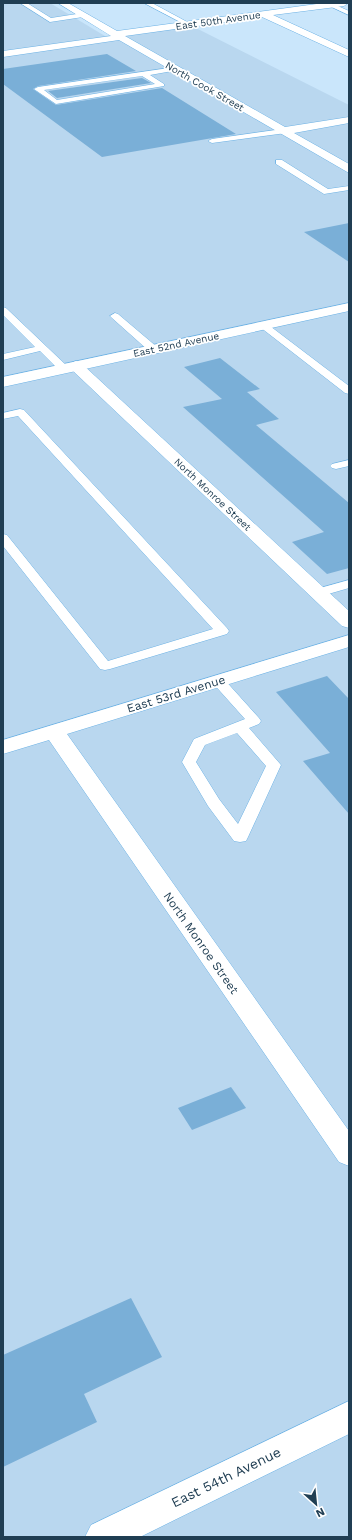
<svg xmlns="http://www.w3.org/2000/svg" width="352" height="1540" font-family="'Work Sans',sans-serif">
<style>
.built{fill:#b9d7ef}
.building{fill:#7aafd7}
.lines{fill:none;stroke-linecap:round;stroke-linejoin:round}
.lane-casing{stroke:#6cb2e5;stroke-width:1}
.street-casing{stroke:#6cb2e5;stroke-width:1}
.secondary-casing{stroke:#6cb2e5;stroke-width:1}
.lane{fill:#fff;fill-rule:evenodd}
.street{fill:#fff;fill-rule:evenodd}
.secondary{fill:#fff;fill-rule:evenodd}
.labels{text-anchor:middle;stroke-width:3.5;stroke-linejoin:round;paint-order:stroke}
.far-street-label{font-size:10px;fill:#203e53;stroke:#fff}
.street-label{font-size:12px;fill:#203e53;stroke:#fff}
.near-street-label{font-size:14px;fill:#203e53;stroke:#fff}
</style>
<rect width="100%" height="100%" fill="#cae6fb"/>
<!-- built -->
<path class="built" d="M3 3H50L105 36 188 24 349 105V1537H3Z"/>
<!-- building -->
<g class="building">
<path d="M107 54 136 71 38 86 33 89 56 105 162 88 236 134 102 157 3 84V69Z"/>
<path d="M142 78 151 83 57 98 48 91Z"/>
<path d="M349 223V262L304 232Z"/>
<path d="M220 358 260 389 247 392 279 419 256 425 349 503V568L327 574 292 542 324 532 183 407 222 399 184 367Z"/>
<path d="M327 676 349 699V814L303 761 330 753 276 692Z"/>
<path d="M231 1087 246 1108 192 1130 178 1108Z"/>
<path d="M131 1298 162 1357 84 1394 97 1422 3 1467V1355Z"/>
</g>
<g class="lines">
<!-- lane casing -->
<g class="lane-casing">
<g id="lane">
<path d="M20 3H27L51 18 83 13 86 15 83 17 50 22Z"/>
<path d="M144 3H152L191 24 186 25Z"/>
<path d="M323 3H331L349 11V15Z"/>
<path d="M176 67 179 69 178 70 150 75 164 84V86L56 104 34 89 38 87ZM142 76 155 84 57 100 44 90Z"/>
<path d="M283 129 287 131 286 133 212 143 208 141 212 139Z"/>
<path d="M276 160H282L328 189 349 186V190L324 194 276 164Z"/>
<path d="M3 307 6 308 68 367 69 369 68 371H60L40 351 3 360V354L35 347 3 315Z"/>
<path d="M115 313 118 314 157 347 158 349 157 351H149L112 318 110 316Z"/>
<path d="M263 322 266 323 349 386V394L345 393 260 327 258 325Z"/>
<path d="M20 409 24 410 227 628 229 631 227 634 110 669 105 670 100 669 3 546V534L7 535 108 661 213 629 18 416 3 419V413Z"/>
<path d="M349 460V466L336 469 332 468 330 466 332 464Z"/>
<path d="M349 580V588L318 597 313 596 312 593 313 590Z"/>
<path d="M218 677 223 678 259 718 261 721 259 724 249 728 281 765 248 837 246 841 240 842 234 841 208 806 182 762 194 739 245 719 211 681 213 678ZM237 733 266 766 238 824 219 799 196 762 205 745Z"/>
</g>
</g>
<!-- street casing -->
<g class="street-casing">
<g id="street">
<path d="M58 3H68L117 31 324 3H348L344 6 273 15 349 50V57L262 17 125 36 285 127 349 117V123L294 133 349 164V173L119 40 3 57V51L111 36Z"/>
<path d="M76 361 81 363 349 611V628L342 626 71 369 68 366 71 363Z"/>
<path d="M349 635V647L67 734 349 1131V1166L339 1162 49 740 3 754V740Z"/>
<path d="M349 1401V1434L140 1537H85L91 1525Z"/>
</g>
</g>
<!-- secondary casing -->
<g class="secondary-casing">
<path id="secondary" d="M349 303V311L3 387V377Z"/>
</g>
<!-- lane -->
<use href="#lane" class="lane"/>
<!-- street -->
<use href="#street" class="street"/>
<!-- secondary -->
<use href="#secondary" class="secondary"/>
</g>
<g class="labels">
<!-- far-street labels -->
<g class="far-street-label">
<text transform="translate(218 20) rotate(-8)" y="4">East 50th Avenue</text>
<text transform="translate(205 86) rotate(30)" y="4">North Cook Street</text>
<text transform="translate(176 344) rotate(-12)" y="4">East 52nd Avenue</text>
<text transform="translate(213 494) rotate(43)" y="4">North Monroe Street</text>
</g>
<!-- street labels -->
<g class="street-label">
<text transform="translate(176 694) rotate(-17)" y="4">East 53rd Avenue</text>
<text transform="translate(201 943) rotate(55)" y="4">North Monroe Street</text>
</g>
<!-- near-street labels -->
<g class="near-street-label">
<text transform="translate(226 1477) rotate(-26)" y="5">East 54th Avenue</text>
</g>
</g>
<!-- border -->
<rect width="352" height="1540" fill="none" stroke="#203e53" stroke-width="8"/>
<!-- north arrow -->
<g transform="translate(316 1504) rotate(153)" stroke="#ffffff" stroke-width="3" paint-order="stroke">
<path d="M0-3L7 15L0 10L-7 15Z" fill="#203e53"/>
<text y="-6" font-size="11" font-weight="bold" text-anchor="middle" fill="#203e53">N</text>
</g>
</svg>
